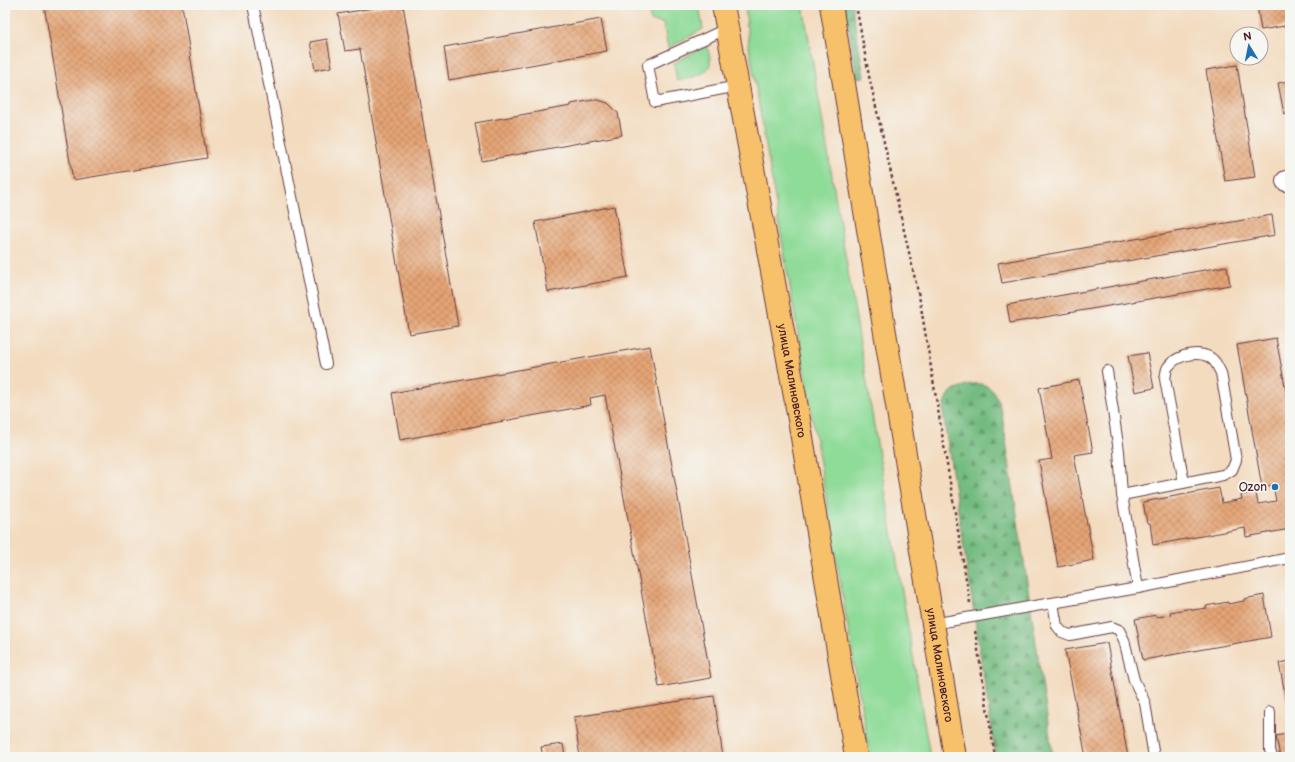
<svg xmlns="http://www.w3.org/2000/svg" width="1295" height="762" font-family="'Balsamiq Sans',sans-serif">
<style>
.grass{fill:#8fdb98;stroke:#6c7d62}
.forest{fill:url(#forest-firs);stroke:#5e6d56}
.building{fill:url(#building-cross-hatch)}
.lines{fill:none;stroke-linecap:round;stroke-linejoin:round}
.lane-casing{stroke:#633b41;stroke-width:12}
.street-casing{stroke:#633b41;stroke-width:22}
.highway-casing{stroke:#633b41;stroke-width:24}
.path{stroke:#633b41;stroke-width:2.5;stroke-dasharray:3 3;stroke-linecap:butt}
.lane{stroke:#fff;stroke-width:10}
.street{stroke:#fff;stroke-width:20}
.highway{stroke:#f7c06b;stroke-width:22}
.poi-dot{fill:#1f6fb2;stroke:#f6f6f2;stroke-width:1.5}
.labels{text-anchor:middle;stroke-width:3.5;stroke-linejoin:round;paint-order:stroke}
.street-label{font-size:12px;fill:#4a1f2b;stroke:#f6f6f2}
.poi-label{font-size:12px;fill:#4a1f2b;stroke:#f6f6f2;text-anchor:end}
</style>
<defs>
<pattern id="forest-firs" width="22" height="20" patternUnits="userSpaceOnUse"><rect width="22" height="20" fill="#73bb80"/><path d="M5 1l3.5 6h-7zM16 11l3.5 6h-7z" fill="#609769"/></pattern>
<pattern id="building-cross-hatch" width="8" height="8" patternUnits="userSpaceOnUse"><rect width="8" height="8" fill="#e5a576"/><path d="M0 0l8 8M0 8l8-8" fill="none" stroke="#bc8661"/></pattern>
</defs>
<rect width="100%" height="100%" fill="#f6f6f2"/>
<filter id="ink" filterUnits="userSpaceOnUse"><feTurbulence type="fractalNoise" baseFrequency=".025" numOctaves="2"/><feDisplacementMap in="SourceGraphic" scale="8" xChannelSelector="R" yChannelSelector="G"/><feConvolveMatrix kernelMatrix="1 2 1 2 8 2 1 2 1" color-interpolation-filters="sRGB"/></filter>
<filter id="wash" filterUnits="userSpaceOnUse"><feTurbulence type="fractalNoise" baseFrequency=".012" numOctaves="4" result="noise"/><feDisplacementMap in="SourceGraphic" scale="16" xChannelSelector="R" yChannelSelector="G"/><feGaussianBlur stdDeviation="0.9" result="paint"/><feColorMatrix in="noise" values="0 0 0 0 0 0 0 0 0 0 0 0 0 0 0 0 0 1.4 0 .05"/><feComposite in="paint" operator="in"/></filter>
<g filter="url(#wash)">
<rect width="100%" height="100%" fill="#f3dbbf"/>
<!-- grass -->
<g class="grass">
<path d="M650 5H699L703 29 668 48 663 23 651 21 648 10Z"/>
<path d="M745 5H803L930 757H870L749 46Z"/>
<path d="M707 45C708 51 711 58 710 64 708 76 687 78 677 81L674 63Z"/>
</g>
<!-- forest -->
<g class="forest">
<path d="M845 5H852L864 77 857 78Z"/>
<path d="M970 384C974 384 980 383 984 385 996 389 999 403 1002 414L1053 757H996L943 413C944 392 952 390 970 384Z"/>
</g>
<g id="blocks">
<!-- building -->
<g class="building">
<path d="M44 5H182L207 158 73 180Z"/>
<path d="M391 5H403L458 326 409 334 360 49 345 51 338 14Z"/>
<path d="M1257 5H1290V25L1261 30Z"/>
<path d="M601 19 607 51 449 80 444 47Z"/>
<path d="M327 39 332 67 315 70 310 42Z"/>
<path d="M1237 65 1255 177 1225 181 1206 70Z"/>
<path d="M1290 81V112L1284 114 1278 83Z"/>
<path d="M593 100H598L608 103 618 113 622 135 482 161 475 123 571 106V104Z"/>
<path d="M614 206 628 277 548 292 535 222Z"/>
<path d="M1272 215 1275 235 1002 283 998 263Z"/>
<path d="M1227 266 1230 285 1010 323 1007 305Z"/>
<path d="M1276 338 1290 413V529L1246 537 1245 528 1153 545 1150 523H1147L1143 502 1219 488 1222 503 1242 499 1241 495 1256 493 1258 504 1276 501 1273 485 1262 487 1237 345Z"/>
<path d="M650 346 711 678 659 687 605 395 590 398 591 405 400 440 392 393Z"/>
<path d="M1147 353 1154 388 1135 392 1128 356Z"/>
<path d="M1079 380 1093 452 1074 455 1094 560 1058 567 1039 461 1052 459 1039 388Z"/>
<path d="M1264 595 1271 637 1143 660 1135 619 1156 615V617L1171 615 1170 612 1192 608V610L1207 608 1206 606 1228 602V604L1244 601V599Z"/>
<path d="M1107 643 1113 676 1128 757H1086L1065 650Z"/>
<path d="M1290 661V715H1289L1279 663Z"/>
<path d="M714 696 723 757H580L574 717Z"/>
<path d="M1290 733V757H1280L1276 736Z"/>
<path d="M563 744 565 757H543L541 747Z"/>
</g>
</g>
</g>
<g filter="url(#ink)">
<use href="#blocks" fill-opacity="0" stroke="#633b41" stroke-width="1"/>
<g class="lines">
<!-- lane casing -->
<g class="lane-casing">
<g id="lane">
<path d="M253 5 326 364"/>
<path d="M728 28 648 65 655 102 738 86"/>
<path d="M1107 371 1119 451 1122 495 1138 588"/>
<path d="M1122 495 1223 475 1232 470 1236 460 1221 373C1219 369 1217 365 1215 362 1204 348 1177 354 1168 367 1166 369 1166 375 1165 379L1184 483"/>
<path d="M1053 603 1057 626 1062 632 1070 635 1112 627 1119 630 1124 640 1134 680 1145 703 1154 757"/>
<path d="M932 624 1138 588 1290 558"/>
<path d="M1270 712V750L1272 757"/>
</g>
</g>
<!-- street casing -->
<g class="street-casing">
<path id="street" d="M1286 181 1290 180"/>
</g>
<!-- highway casing -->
<g class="highway-casing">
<g id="highway">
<path id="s1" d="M723 5 796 402 856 757"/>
<path id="s2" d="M831 5 955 757"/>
</g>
</g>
<!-- path -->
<g class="path">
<path d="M856 5 869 76 920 301 970 603"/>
<path d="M975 631 995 757"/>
</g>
<!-- lane -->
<use href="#lane" class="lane"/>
<!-- street -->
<use href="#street" class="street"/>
<!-- highway -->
<use href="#highway" class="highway"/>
</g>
</g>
<!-- markers -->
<circle class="poi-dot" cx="1275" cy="487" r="4"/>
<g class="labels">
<!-- street labels -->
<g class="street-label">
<text dy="4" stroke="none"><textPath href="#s1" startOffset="382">улица Малиновского</textPath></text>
<text dy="4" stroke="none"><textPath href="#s2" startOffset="669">улица Малиновского</textPath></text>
</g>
<!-- poi labels -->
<g class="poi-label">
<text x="1267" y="491">Ozon</text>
</g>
</g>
<!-- margin -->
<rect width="1295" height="762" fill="none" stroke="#f6f6f2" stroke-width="20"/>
<!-- north arrow -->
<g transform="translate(1249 46) rotate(350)"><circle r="19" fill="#f6f6f2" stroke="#b1a0a2"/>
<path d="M0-3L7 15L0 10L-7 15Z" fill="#1f6fb2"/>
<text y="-6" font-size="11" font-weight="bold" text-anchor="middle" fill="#4a1f2b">N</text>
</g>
</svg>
